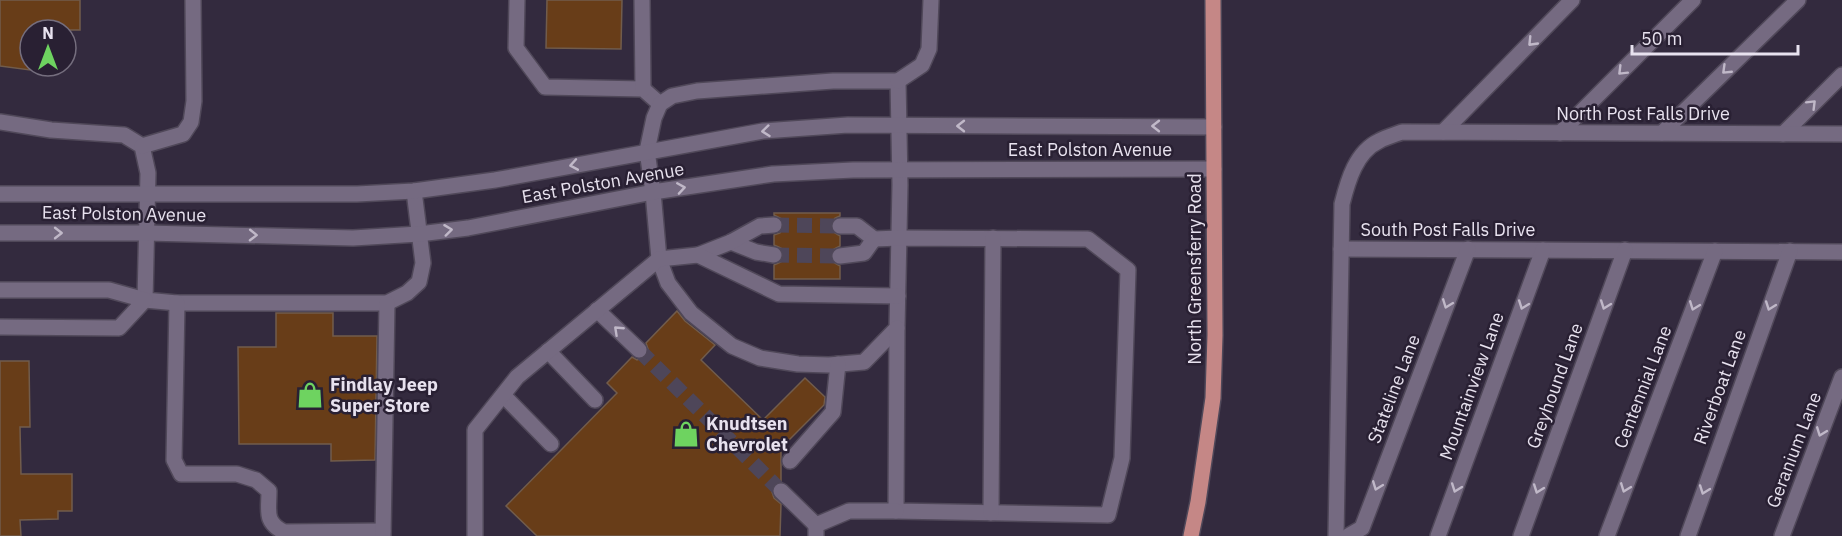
<svg xmlns="http://www.w3.org/2000/svg" width="1842" height="536" font-family="'IBM Plex Sans',sans-serif">
<style>
.building{fill:#683d18;stroke:#715c4c;stroke-width:1.5}
.lines{fill:none;stroke-linecap:round;stroke-linejoin:round}
.minor-tunnel{stroke:#4e4659;stroke-width:15;stroke-dasharray:15 8;stroke-linecap:butt}
.minor-casing{stroke:#504859;stroke-width:18}
.major-casing{stroke:#504859;stroke-width:18}
.minor{stroke:#756a81;stroke-width:15}
.major{stroke:#c58786;stroke-width:15}
.oneway{stroke:#c0b8c8}
.labels{text-anchor:middle;stroke-width:5;stroke-linejoin:round;paint-order:stroke}
.street-label{font-size:18px;fill:#e8e2ef;stroke:#292033}
.poi-label{font-size:18px;font-weight:bold;fill:#e8e2ef;stroke:#292033;text-anchor:start}
</style>
<rect width="100%" height="100%" fill="#332a3e"/>
<!-- building -->
<g class="building">
<path d="M0 0H80V30H30V70L0 66Z"/>
<path d="M547 0H622L621 49 546 48Z"/>
<path d="M774 213H840V216L835 218 830 225 832 231 840 236V246L834 249 830 257 833 262 840 266V279H774V265L781 262 784 256 781 248 774 245V235L780 233 784 225 782 219 774 215Z"/>
<path d="M677 311 685 321 715 345 701 360 763 420 805 378 825 397 824 405 781 448V482L774 484 771 489 774 498 781 504 780 536H537L506 506 617 393 607 383 632 357 637 360 646 357 649 352 646 343Z"/>
<path d="M276 313H333V336H377L375 460 331 461V444H239L238 347H276Z"/>
<path d="M0 361H29L30 427H20L21 474H72V511H58V519L20 520 21 536H0Z"/>
</g>
<g class="lines">
<!-- minor-tunnel -->
<g class="minor-tunnel">
<path d="M774 225 840 226"/>
<path d="M774 255 840 256"/>
<path d="M639 350 781 491"/>
</g>
<!-- minor casing -->
<g class="minor-casing">
<g id="minor">
<path d="M517 0 516 48 545 87 643 89 660 104"/>
<path d="M642 0 643 89"/>
<path d="M833 81H898L900 185 897 328 864 362 829 365 798 364 760 358 732 346 691 313 668 283 659 259 653 192 647 151 654 118 660 104 672 96 697 91Z"/>
<path d="M898 81 922 65 929 49 931 0"/>
<path d="M0 122 51 130 124 135 142 146 148 173 145 300 177 303H387L407 293 419 282 423 263 414 191"/>
<path d="M1443 132 1572 0"/>
<path d="M1560 133 1693 0"/>
<path d="M1662 133 1798 0"/>
<path d="M1783 134 1842 75"/>
<path d="M142 146 183 134 191 122 194 101 193 0"/>
<path d="M0 194H357L414 191 495 180 763 131 848 125 1214 127"/>
<path d="M840 226H857L874 239 899 238 1088 239 1128 270 1122 458 1108 515 896 511 897 328"/>
<path d="M0 233H147L353 238 419 234 468 228 653 192 773 174 853 170 1214 169"/>
<path d="M731 242 756 252 774 255"/>
<path d="M1341 249 1842 252"/>
<path d="M698 255 731 242 760 226 774 225"/>
<path d="M840 256 864 253 874 239"/>
<path d="M0 290H109L145 300 119 328 0 327"/>
<path d="M177 303 174 460 181 474H237L256 480 269 491C269 511 264 522 284 532L383 531"/>
<path d="M597 310 639 350"/>
<path d="M548 351 595 400"/>
<path d="M503 395 551 444"/>
<path d="M790 461 833 412 838 364"/>
<path d="M781 491 816 525"/>
<path d="M991 513 993 238"/>
<path d="M383 536 387 303"/>
<path d="M475 536V430L517 377 659 259 698 255 779 294 898 296"/>
<path d="M816 536V525L849 511H896"/>
<path d="M1336 536 1342 204C1348 180 1356 152 1379 141 1386 137 1394 135 1402 132L1842 134"/>
<path d="M1348 536 1362 528 1468 249"/>
<path d="M1438 536 1543 250"/>
<path d="M1521 536 1625 250"/>
<path d="M1607 536 1715 251"/>
<path d="M1688 536 1790 251"/>
<path d="M1782 536 1842 377"/>
</g>
</g>
<!-- major casing -->
<g class="major-casing">
<path id="major" d="M1191 536 1198 502 1213 398 1215 335 1213 0"/>
</g>
<!-- minor -->
<use href="#minor" class="minor"/>
<!-- major -->
<use href="#major" class="major"/>
</g>
<!-- one-way arrows -->
<defs><path id="oneway-chevron" d="M-2-3.5L2.5 0L-2 3.5" fill="none" stroke-width="1.6" stroke-linecap="round" stroke-linejoin="round" transform="scale(1.5)"/></defs>
<g class="oneway">
<use href="#oneway-chevron" transform="translate(1532 42) rotate(134)"/>
<use href="#oneway-chevron" transform="translate(1726 70) rotate(136)"/>
<use href="#oneway-chevron" transform="translate(1622 71) rotate(135)"/>
<use href="#oneway-chevron" transform="translate(1812 104) rotate(-45)"/>
<use href="#oneway-chevron" transform="translate(961 126) rotate(-180)"/>
<use href="#oneway-chevron" transform="translate(1156 126) rotate(-180)"/>
<use href="#oneway-chevron" transform="translate(766 131) rotate(174)"/>
<use href="#oneway-chevron" transform="translate(574 165) rotate(170)"/>
<use href="#oneway-chevron" transform="translate(681 188) rotate(-9)"/>
<use href="#oneway-chevron" transform="translate(448 230) rotate(-7)"/>
<use href="#oneway-chevron" transform="translate(58 233)"/>
<use href="#oneway-chevron" transform="translate(253 235) rotate(1)"/>
<use href="#oneway-chevron" transform="translate(1447 304) rotate(111)"/>
<use href="#oneway-chevron" transform="translate(1523 305) rotate(110)"/>
<use href="#oneway-chevron" transform="translate(1605 305) rotate(110)"/>
<use href="#oneway-chevron" transform="translate(1694 306) rotate(111)"/>
<use href="#oneway-chevron" transform="translate(1770 306) rotate(110)"/>
<use href="#oneway-chevron" transform="translate(618 330) rotate(-137)"/>
<use href="#oneway-chevron" transform="translate(1821 432) rotate(111)"/>
<use href="#oneway-chevron" transform="translate(1377 486) rotate(111)"/>
<use href="#oneway-chevron" transform="translate(1456 488) rotate(110)"/>
<use href="#oneway-chevron" transform="translate(1625 488) rotate(111)"/>
<use href="#oneway-chevron" transform="translate(1538 489) rotate(110)"/>
<use href="#oneway-chevron" transform="translate(1704 490) rotate(110)"/>
</g>
<!-- icons -->
<defs>
<g id="shop-bare" transform="scale(2.07)"><path d="M-5-2.5h2.3a2.7 3.5 0 0 1 5.4 0H5L5.5 6h-11ZM-1.5-2.5h3a1.5 2.3 0 0 0-3 0Z" fill="#6ed360" stroke="#292033" stroke-width="2.5" paint-order="stroke"/></g>
</defs>
<g fill-rule="evenodd">
<use href="#shop-bare" x="310" y="395"/>
<use href="#shop-bare" x="686" y="434"/>
</g>
<g class="labels">
<!-- street labels -->
<g class="street-label">
<text x="1643" y="120">North Post Falls Drive</text>
<text x="1090" y="156">East Polston Avenue</text>
<text transform="translate(603 183) rotate(-10)" y="6">East Polston Avenue</text>
<text transform="translate(124 214) rotate(1)" y="6">East Polston Avenue</text>
<text x="1448" y="236">South Post Falls Drive</text>
<text transform="translate(1195 269) rotate(-90)" y="6">North Greensferry Road</text>
<text transform="translate(1472 386) rotate(-70)" y="6">Mountainview Lane</text>
<text transform="translate(1555 386) rotate(-70)" y="6">Greyhound Lane</text>
<text transform="translate(1643 387) rotate(-69)" y="6">Centennial Lane</text>
<text transform="translate(1720 387) rotate(-70)" y="6">Riverboat Lane</text>
<text transform="translate(1394 389) rotate(-69)" y="6">Stateline Lane</text>
<text transform="translate(1794 450) rotate(-69)" y="6">Geranium Lane</text>
</g>
<!-- poi labels -->
<g class="poi-label">
<text x="330" y="391">Findlay Jeep<tspan x="330" dy="21">Super Store</tspan></text>
<text x="706" y="430">Knudtsen<tspan x="706" dy="21">Chevrolet</tspan></text>
</g>
</g>
<!-- north arrow -->
<g transform="translate(48 48)"><circle r="28" fill="#292033" stroke="#756e7e" stroke-width="1.5"/>
<path d="M0-4.5L10 22L0 15L-10 22Z" fill="#6ed360"/>
<text y="-9" font-size="16" font-weight="bold" text-anchor="middle" fill="#e8e2ef">N</text>
</g>
<!-- scale -->
<path d="M1632 45v9h166v-9" fill="none" stroke="#e8e2ef" stroke-width="3"/>
<text x="1641" y="45" font-size="18" fill="#e8e2ef" stroke="#292033" stroke-width="4.5" paint-order="stroke">50 m</text>
</svg>
